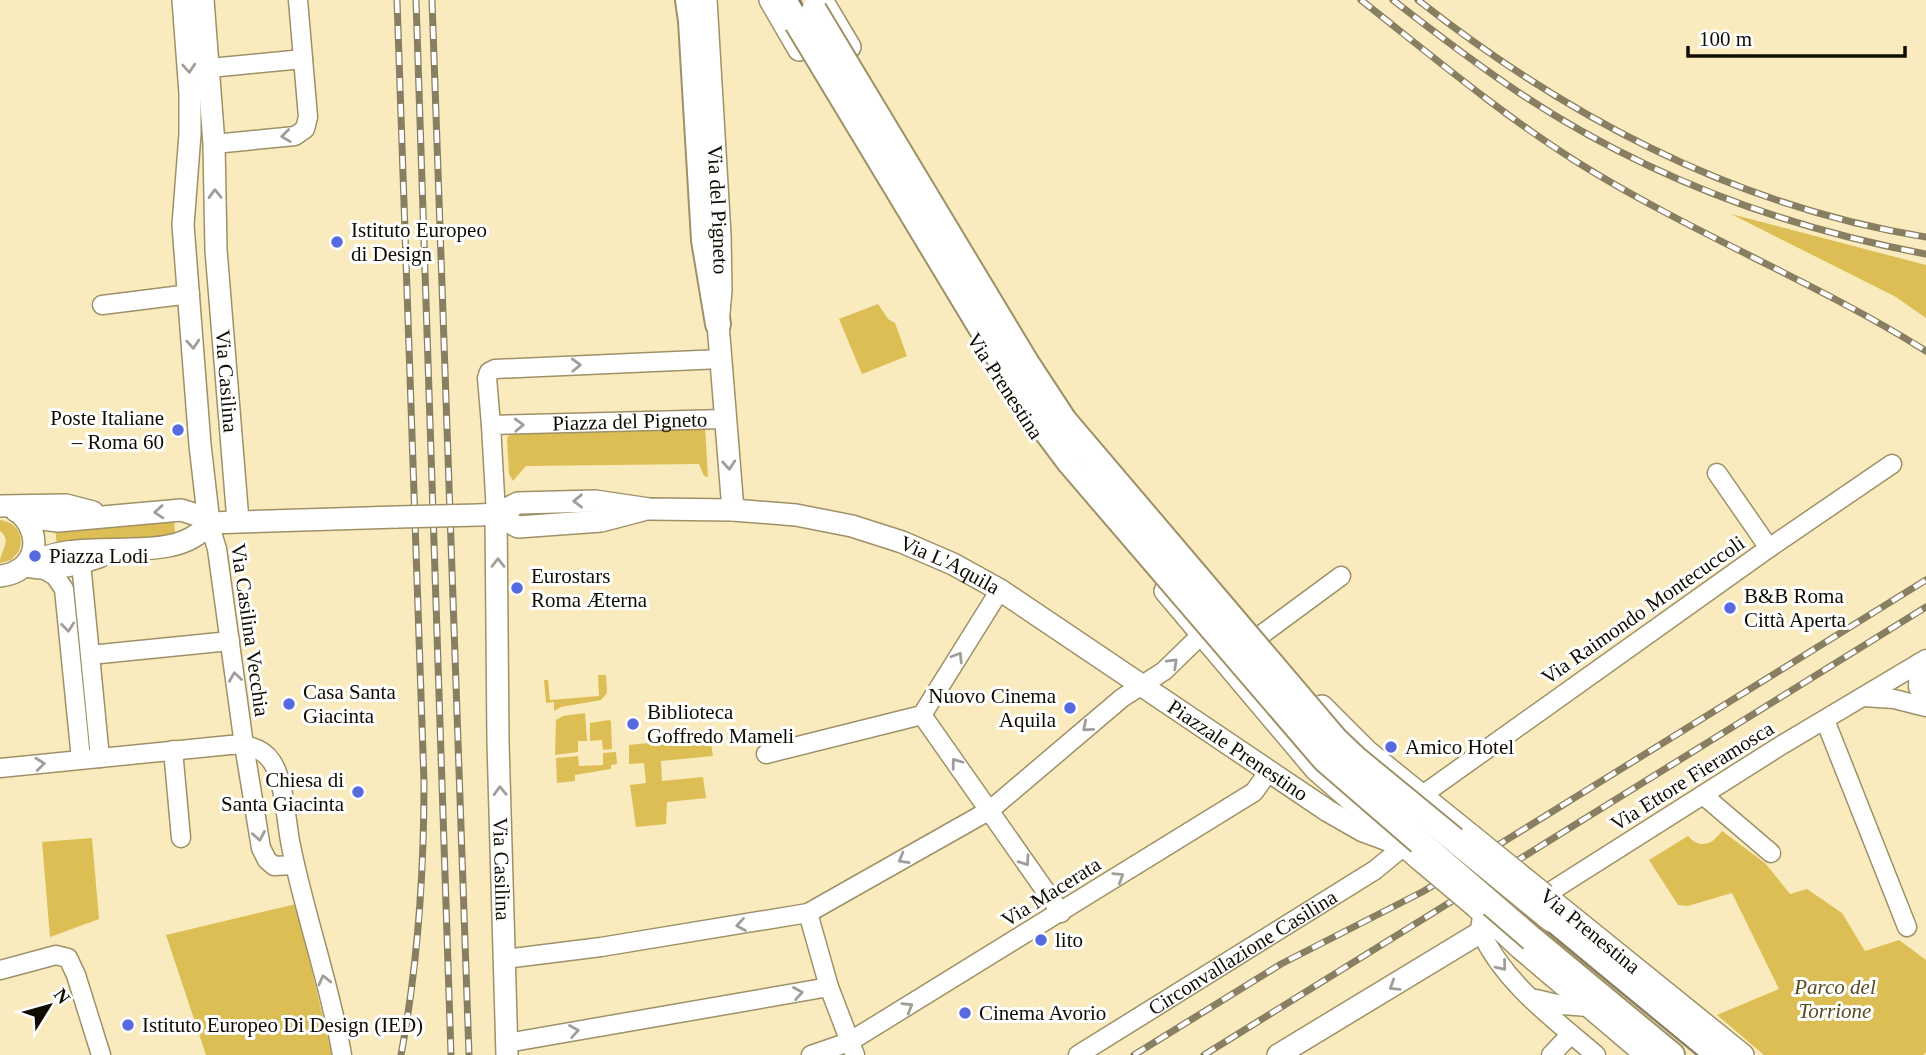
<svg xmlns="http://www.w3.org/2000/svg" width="1926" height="1055" font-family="'Times New Roman',serif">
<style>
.green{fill:#ddbe54}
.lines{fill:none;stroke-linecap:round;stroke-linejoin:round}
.minor-casing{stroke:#9e9167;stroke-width:21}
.major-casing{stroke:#9e9167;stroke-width:24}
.highway-casing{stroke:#9e9167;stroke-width:28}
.minor{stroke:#fff;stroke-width:18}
.major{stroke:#fff;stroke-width:21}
.highway{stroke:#fff;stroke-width:24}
.tram{stroke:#887e61;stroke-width:2}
.rail-casing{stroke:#887e61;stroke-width:7}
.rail{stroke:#fff;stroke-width:4.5;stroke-dasharray:13;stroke-linecap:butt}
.major-bridge-casing{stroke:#9e9167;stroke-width:24;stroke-linecap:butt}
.highway-bridge-casing{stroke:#9e9167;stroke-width:28;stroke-linecap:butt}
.major-bridge{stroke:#fff;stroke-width:21}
.highway-bridge{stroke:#fff;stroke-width:24}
.oneway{stroke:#a09e99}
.poi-dot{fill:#586ae0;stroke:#fff;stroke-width:2.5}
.labels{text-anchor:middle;stroke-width:6;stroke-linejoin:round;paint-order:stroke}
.street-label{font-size:21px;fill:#110c01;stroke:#fff}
.poi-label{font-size:21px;fill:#110c01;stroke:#fff;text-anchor:start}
.park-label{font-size:21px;font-style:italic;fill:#5a4b1b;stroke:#fff}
</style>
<rect width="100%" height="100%" fill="#f9ebbd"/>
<!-- green -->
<g class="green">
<path d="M1731 214 1926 265V318L1896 297Z"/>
<path d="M878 304 888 319 895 323 907 356 862 374 839 319Z"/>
<path d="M705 427 708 477 704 476 699 464 526 466 513 481 509 474 507 440 508 436 517 433Z"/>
<path d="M174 519 175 536 57 547 55 526Z"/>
<path d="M0 520C16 522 25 535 19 551L11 560 0 563C0 550 13 541 0 531Z"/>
<path d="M598 675H606L607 693 601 700 561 707 554 711V702L546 703 544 680H548L550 700 599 696Z"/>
<path d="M585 713 587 741H578V752L555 755 556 720 563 716Z"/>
<path d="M609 720 611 721 612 749 603 750 602 740 590 741V723Z"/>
<path d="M710 737 713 756 661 761 662 781 703 777 706 798 667 802 666 824 636 827 630 785 646 783 644 763 629 764V745Z"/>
<path d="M616 752 617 764 611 765V769L575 775V781L557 783 556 758 578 756 579 766 603 765V753Z"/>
<path d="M1722 831 1765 863 1790 894 1807 889 1842 913 1865 951 1899 940 1926 960V1052L1924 1055H1764L1717 1015 1779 989 1732 893 1688 906 1678 905 1649 860 1688 836C1700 850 1713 844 1722 831Z"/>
<path d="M92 838 99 919 50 937 42 842Z"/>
<path d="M296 904 332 1055H206L166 935Z"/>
</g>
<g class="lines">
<!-- minor casing -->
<g class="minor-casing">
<g id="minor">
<path d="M210 68 303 59"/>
<path d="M214 144 295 136 305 129 308 117 298 0"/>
<path d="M102 305 190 294"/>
<path d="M491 425 487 378 489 372 495 369 721 359"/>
<path d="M1717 473 1769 548"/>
<path id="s1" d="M496 514 491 425 725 419"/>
<path d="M209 523 217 549 244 745 261 848 267 860 274 866 295 865"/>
<path d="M81 563 100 758"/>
<path d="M43 569 55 576 64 589 81 759"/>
<path d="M1261 635 1341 576"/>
<path d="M90 655 230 641"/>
<path d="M1919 663 1918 687 1926 701"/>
<path d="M1863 697 1894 699 1926 707"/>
<path d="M922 715 1061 913"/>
<path d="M1825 720 1907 927"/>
<path d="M173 750 181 838"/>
<path d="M766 754 922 715 1000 590"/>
<path d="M0 768 230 745C247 744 262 747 272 762 285 782 286 823 291 846 305 916 330 984 342 1055"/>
<path d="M1703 795 1771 853"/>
<path d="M1421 796 1769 548 1892 464"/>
<path d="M1545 895 1780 746 1926 659"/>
<path d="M808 913 829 987 855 1055"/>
<path d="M1481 932C1504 983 1554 1019 1596 1055"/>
<path d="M505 959 601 947 808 913 990 810 1122 698 1164 671 1201 635"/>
<path d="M0 970 56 955 68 958 76 975 101 1055"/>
<path d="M1536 999 1561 1005 1589 1007"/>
<path d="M507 1043 829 987"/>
<path d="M811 1055 849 1042 1254 792 1269 771"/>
<path id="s2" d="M1078 1055 1375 870 1404 846 1401 836"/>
<path d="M1551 1055 1571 1034"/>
</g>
</g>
<!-- major casing -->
<g class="major-casing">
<g id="major">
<path d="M183 0 190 93V134L183 225 200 445 209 523"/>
<path id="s3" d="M203 0 214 144 216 250 238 521"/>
<path id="s4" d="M706 0 720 235 721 290 718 324 733 510"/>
<path d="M770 0 799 50"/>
<path d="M822 0 850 47"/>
<path d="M0 506 66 505 93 512"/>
<path d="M16 511 34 518 58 521 181 510 197 515 209 523 397 517"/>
<path id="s5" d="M496 514 498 742 507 1055"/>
<path d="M496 514 518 527 601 521 643 510"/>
<path id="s6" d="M479 515 496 514 518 503 595 501 649 509 733 510 796 515 852 526 902 542 953 564 1000 590 1328 811 1363 831 1393 842"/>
<path d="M27 566C79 531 173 571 209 523"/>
<path d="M31 567C54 571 77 565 99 557"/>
<path d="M0 576C38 572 45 532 16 510"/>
<path d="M1165 591 1316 770 1419 859"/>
<path d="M1322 706 1367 751 1471 835"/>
<path d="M1545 895 1743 1055"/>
<path d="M1476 907 1520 948 1646 1055"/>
<path d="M1278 1055 1481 932 1484 914"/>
</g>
</g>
<!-- highway casing -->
<g class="highway-casing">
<g id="highway">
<path d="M688 0 691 21 704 240 718 324"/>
<path d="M786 0 797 23"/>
<path d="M1552 920 1718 1055"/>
<path d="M1532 939 1672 1055"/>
</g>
</g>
<!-- minor -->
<use href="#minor" class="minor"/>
<!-- major -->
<use href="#major" class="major"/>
<!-- highway -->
<use href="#highway" class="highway"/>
<!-- tram -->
<path class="tram" d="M799 0 936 235 1033 393 1064 439 1117 502 1336 756 1697 1055"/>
<!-- rail casing -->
<g class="rail-casing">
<g id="rail">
<path d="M397 0 424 782C424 874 418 964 401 1055"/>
<path d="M416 0 451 1055"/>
<path d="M432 0 469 1055"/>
<path d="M1361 0C1432 56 1501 114 1577 162 1689 232 1814 281 1926 351"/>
<path d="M1393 0C1434 32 1475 63 1518 92 1641 174 1781 227 1926 254"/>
<path d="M1418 0C1567 117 1738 207 1926 237"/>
<path d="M1134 1055 1281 964 1424 891 1926 580"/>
<path d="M1204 1055 1926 607"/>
</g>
</g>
<!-- rail -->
<use href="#rail" class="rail"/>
<!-- major-bridge casing -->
<g class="major-bridge-casing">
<g id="major-bridge">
<path d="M397 517 479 515"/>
<path d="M1471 835 1545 895"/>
<path d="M1419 859 1476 907"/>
</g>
</g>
<!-- highway-bridge casing -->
<g class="highway-bridge-casing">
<g id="highway-bridge">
<path d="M814 10 1026 362 1064 420 1336 740 1355 758 1552 920"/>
<path d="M797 23 1010 376 1043 427 1070 463 1325 760 1532 939"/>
</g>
</g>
<!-- major-bridge -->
<use href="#major-bridge" class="major-bridge"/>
<!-- highway-bridge -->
<use href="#highway-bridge" class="highway-bridge"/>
</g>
<!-- one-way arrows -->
<defs><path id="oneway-chevron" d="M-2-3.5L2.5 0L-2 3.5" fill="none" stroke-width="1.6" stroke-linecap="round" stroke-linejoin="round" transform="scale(1.75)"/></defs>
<g class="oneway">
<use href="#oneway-chevron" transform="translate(189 68) rotate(86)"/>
<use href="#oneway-chevron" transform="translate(286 136) rotate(173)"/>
<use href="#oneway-chevron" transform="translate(215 194) rotate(-91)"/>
<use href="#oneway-chevron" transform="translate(193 344) rotate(86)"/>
<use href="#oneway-chevron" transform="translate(576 365) rotate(-2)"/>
<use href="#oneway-chevron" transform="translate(519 425) rotate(-2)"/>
<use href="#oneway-chevron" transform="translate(729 465) rotate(85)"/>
<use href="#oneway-chevron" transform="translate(578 501) rotate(179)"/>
<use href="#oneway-chevron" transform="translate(159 512) rotate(176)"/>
<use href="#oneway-chevron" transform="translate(498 563) rotate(-90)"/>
<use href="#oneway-chevron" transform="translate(68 627) rotate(84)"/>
<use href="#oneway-chevron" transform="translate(958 657) rotate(-58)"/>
<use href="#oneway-chevron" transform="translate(1173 663) rotate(-44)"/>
<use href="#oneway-chevron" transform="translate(235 677) rotate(-98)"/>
<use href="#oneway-chevron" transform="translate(1087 727) rotate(140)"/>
<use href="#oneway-chevron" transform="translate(956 763) rotate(-126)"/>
<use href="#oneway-chevron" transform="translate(40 764) rotate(-6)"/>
<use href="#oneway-chevron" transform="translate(500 791) rotate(-92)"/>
<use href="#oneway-chevron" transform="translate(259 836) rotate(80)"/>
<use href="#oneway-chevron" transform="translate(903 859) rotate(150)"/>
<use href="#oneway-chevron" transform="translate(1025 861) rotate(55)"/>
<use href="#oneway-chevron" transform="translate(1119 877) rotate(-32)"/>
<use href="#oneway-chevron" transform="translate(741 925) rotate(171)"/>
<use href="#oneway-chevron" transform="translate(1502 966) rotate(51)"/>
<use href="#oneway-chevron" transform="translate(324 980) rotate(-104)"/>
<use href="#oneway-chevron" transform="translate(1394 986) rotate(148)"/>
<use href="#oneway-chevron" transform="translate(798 993) rotate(-10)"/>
<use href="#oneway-chevron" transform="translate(908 1007) rotate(-31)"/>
<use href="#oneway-chevron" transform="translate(574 1031) rotate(-10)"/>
</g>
<!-- markers -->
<g class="poi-dot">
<circle cx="337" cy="242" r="7"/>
<circle cx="178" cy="430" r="7"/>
<circle cx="35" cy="556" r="7"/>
<circle cx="517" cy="588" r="7"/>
<circle cx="1730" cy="608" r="7"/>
<circle cx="289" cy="704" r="7"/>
<circle cx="1070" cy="708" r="7"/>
<circle cx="633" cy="724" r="7"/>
<circle cx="1391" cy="747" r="7"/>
<circle cx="358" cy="792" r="7"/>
<circle cx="1041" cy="940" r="7"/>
<circle cx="965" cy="1013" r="7"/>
<circle cx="128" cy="1025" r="7"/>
</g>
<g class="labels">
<!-- street labels -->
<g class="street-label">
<text dy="7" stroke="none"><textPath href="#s4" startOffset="210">Via del Pigneto</textPath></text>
<text dy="7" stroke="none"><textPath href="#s3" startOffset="382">Via Casilina</textPath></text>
<text transform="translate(1005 386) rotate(57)" y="7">Via Prenestina</text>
<text dy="7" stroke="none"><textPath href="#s1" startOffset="228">Piazza del Pigneto</textPath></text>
<text dy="7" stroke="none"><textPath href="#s6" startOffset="483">Via L'Aquila</textPath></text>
<text transform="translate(1643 610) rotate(-35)" y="7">Via Raimondo Montecuccoli</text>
<text transform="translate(250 630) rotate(82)" y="7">Via Casilina Vecchia</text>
<text dy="7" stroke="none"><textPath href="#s6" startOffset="826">Piazzale Prenestino</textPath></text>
<text transform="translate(1692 776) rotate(-32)" y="7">Via Ettore Fieramosca</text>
<text dy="7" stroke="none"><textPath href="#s5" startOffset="355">Via Casilina</textPath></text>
<text transform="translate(1051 892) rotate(-32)" y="7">Via Macerata</text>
<text transform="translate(1590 931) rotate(39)" y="7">Via Prenestina</text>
<text dy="7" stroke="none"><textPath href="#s2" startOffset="194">Circonvallazione Casilina</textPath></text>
</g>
<!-- poi labels -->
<g class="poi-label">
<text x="351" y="237">Istituto Europeo<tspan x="351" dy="24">di Design</tspan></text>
<text x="164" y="425" text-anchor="end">Poste Italiane<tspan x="164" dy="24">– Roma 60</tspan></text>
<text x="49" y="563">Piazza Lodi</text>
<text x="531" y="583">Eurostars<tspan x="531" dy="24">Roma Æterna</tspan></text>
<text x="1744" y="603">B&amp;B Roma<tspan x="1744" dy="24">Città Aperta</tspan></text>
<text x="303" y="699">Casa Santa<tspan x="303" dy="24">Giacinta</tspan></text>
<text x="1056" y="703" text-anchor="end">Nuovo Cinema<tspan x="1056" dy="24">Aquila</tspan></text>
<text x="647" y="719">Biblioteca<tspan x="647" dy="24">Goffredo Mameli</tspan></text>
<text x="1405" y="754">Amico Hotel</text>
<text x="344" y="787" text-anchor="end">Chiesa di<tspan x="344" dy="24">Santa Giacinta</tspan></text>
<text x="1055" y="947">lito</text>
<text x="979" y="1020">Cinema Avorio</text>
<text x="142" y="1032">Istituto Europeo Di Design (IED)</text>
</g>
<!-- park labels -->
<g class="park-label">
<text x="1835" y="994">Parco del<tspan x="1835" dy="24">Torrione</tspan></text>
</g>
</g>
<!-- north arrow -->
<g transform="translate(49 1006) rotate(53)" stroke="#ffffff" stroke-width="5" paint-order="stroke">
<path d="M0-5L12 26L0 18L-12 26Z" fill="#110c01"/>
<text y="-10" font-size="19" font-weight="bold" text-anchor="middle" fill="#110c01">N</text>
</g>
<!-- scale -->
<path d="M1688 46v10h217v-10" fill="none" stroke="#110c01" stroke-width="3.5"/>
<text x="1699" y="46" font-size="21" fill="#110c01" stroke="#ffffff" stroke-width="5" paint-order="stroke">100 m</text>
</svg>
